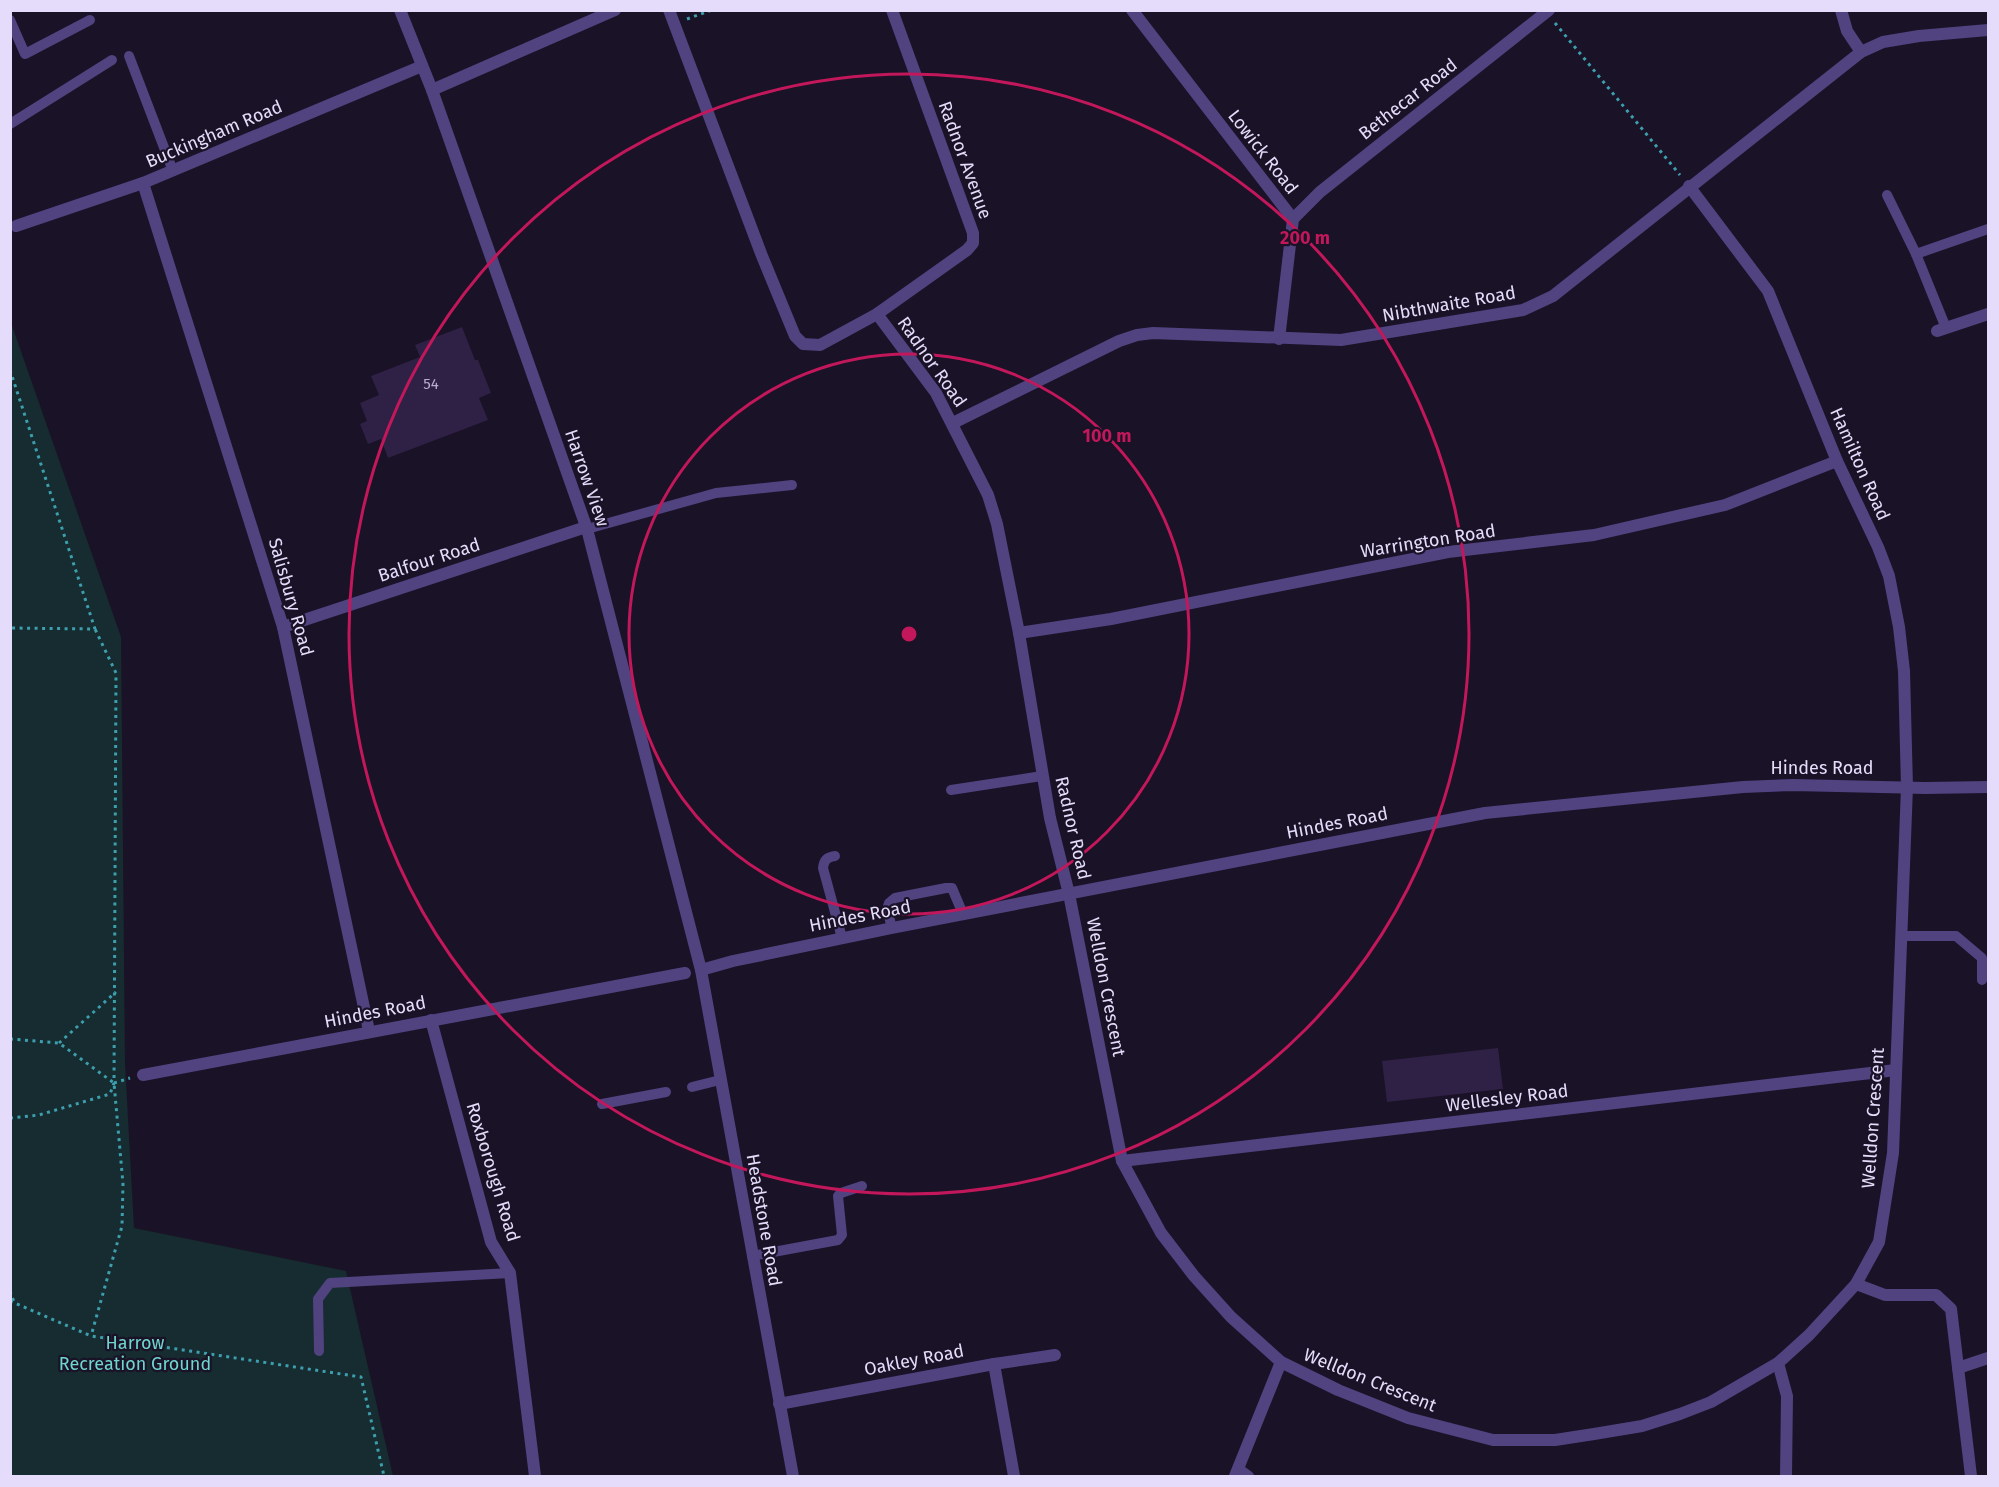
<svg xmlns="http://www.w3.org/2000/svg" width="1999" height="1487" font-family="'Fira Sans',sans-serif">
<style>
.green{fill:#162c30}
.building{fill:#2f2045}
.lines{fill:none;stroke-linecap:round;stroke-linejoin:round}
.path{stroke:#3d9fae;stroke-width:3;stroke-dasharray:3 4.5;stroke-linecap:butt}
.service{stroke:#514280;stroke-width:10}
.minor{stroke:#514280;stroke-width:12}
.tertiary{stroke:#514280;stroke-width:12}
.ring{fill:none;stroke:#c2185b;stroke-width:3}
.labels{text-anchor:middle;stroke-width:4.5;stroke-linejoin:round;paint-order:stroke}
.number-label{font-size:15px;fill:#b8adce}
.street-label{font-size:18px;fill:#e5dcfb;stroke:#1a1226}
.park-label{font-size:18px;fill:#6ed5cf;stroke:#1a1226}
.centre{fill:#c2185b;stroke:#1a1226;stroke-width:3}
.ring-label{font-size:18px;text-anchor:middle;font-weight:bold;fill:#c2185b;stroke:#1a1226;stroke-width:4.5;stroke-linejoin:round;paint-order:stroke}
</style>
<rect width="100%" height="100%" fill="#1a1226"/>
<!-- green -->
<path class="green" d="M10 320 121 637 125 1063 134 1228 346 1271 393 1476H11Z"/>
<!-- building -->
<g class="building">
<path d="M462 327 475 360H478L491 393 479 398 488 420 388 458 381 439 368 444 360 424 367 421 360 403 379 395 371 376 420 357 415 345Z"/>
<path d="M1498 1048 1503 1089 1387 1102 1382 1061Z"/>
</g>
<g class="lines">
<!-- path -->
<g class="path">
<path d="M687 19 712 10"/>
<path d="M1555 23 1680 175"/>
<path d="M10 370 95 629 10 628"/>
<path d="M10 1039 59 1043 114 1083 123 1184 122 1226 91 1336"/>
<path d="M59 1043 116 992"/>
<path d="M114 1083 130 1078"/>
<path d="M10 1118 39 1115 110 1094 114 1083 116 673 95 629"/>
<path d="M10 1291 14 1302"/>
<path d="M10 1301 91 1336 361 1377 384 1476"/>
</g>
<!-- service -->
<g class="service">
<path d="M10 20 25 54 90 20"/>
<path d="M129 56 173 171"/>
<path d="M10 124 112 60"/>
<path d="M1887 195 1916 254 1946 328"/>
<path d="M1916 254 1988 229"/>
<path d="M587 529 716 493 792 485"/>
<path d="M951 790 1042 776"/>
<path d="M835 856C827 857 824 860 823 868L842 938"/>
<path d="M892 928 887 909 889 903 895 898 946 888H952L963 914"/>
<path d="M1901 936H1956L1982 958V980"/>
<path d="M692 1087 720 1080"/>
<path d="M602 1104 666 1092"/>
<path d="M752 1256 838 1240 842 1235 838 1196 841 1193 862 1186"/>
<path d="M319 1351 318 1299 330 1283 510 1273"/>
<path d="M1238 1468 1249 1476"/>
</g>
<!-- minor -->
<g class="minor">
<path d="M669 10 762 256 795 336 803 344 820 345 877 314 936 393 988 495 997 524 1019 633 1050 818 1069 894 1122 1161 1161 1233 1194 1276 1231 1317 1281 1362 1338 1390 1408 1418 1493 1440H1555L1594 1434 1642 1426 1680 1414 1711 1402 1778 1363 1809 1335 1856 1284 1879 1242 1893 1153 1907 787 1904 671 1899 627 1889 576 1878 547 1837 461 1768 291 1689 186"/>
<path d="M1132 10 1293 219 1279 339"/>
<path d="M1841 10 1847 31 1861 52"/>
<path d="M432 90 615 10"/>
<path d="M143 183 283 627 369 1031"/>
<path d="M1293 219 1320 192 1549 10"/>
<path d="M16 226 143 183 422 66"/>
<path d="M877 314 967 250 973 243V233L892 10"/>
<path d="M1937 331 1988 314"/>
<path d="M953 423 1119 341 1137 335 1153 333 1341 340 1523 310 1553 296 1861 52 1883 42 1919 36 1988 30"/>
<path d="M283 627 586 527"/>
<path d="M1019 633 1111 619 1448 552 1594 535 1725 505 1837 461"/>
<path d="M701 970 733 961 892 928 1485 813 1743 787 1793 785 1925 788 1988 787"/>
<path d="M431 1020 491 1242 510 1273 535 1476"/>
<path d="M143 1075 685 973"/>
<path d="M1122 1161 1896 1070"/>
<path d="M1856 1284 1885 1295H1936L1951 1309 1971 1476"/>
<path d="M1778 1363 1787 1396 1786 1476"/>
<path d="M994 1364 1014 1476"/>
<path d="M1958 1368 1988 1358"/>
<path d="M779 1404 994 1364 1055 1355"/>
<path d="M1235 1476 1281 1362"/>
</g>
<!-- tertiary -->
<path class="tertiary" d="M400 10 432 90 587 529 701 970 793 1476"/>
</g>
<!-- distance rings -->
<g class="ring">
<circle cx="909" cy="634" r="280"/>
<circle cx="909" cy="634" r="560"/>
</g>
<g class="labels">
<!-- number labels -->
<g class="number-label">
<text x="431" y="389">54</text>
</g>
<!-- street labels -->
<g class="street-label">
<text transform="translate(1408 99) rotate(-38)" y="6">Bethecar Road</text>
<text transform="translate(214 134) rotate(-23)" y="6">Buckingham Road</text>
<text transform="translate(1263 152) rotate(52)" y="6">Lowick Road</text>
<text transform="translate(965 160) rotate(70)" y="6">Radnor Avenue</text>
<text transform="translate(1449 304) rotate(-10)" y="6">Nibthwaite Road</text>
<text transform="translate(932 362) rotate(55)" y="6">Radnor Road</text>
<text transform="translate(1860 464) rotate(66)" y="6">Hamilton Road</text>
<text transform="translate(587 478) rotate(71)" y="6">Harrow View</text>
<text transform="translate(1428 541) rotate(-9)" y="6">Warrington Road</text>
<text transform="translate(429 560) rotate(-18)" y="6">Balfour Road</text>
<text transform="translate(291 597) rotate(74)" y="6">Salisbury Road</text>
<text x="1822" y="774">Hindes Road</text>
<text transform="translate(1337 823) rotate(-11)" y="6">Hindes Road</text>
<text transform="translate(1073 828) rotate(77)" y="6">Radnor Road</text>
<text transform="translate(860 916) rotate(-11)" y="6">Hindes Road</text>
<text transform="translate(1106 987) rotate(79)" y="6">Welldon Crescent</text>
<text transform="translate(375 1012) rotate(-11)" y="6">Hindes Road</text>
<text transform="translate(1507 1098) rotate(-7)" y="6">Wellesley Road</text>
<text transform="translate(1873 1118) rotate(-86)" y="6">Welldon Crescent</text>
<text transform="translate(493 1172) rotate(73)" y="6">Roxborough Road</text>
<text transform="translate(764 1220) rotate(80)" y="6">Headstone Road</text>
<text transform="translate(914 1360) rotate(-11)" y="6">Oakley Road</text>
<text transform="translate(1370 1380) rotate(22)" y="6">Welldon Crescent</text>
</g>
<!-- park labels -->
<g class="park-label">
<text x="135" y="1349">Harrow<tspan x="135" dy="21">Recreation Ground</tspan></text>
</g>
</g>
<circle cx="909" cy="634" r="9" class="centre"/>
<g class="ring-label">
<text x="1305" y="244">200 m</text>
<text x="1107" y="442">100 m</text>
</g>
<!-- border -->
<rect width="1999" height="1487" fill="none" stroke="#e5dcfb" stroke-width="24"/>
</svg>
